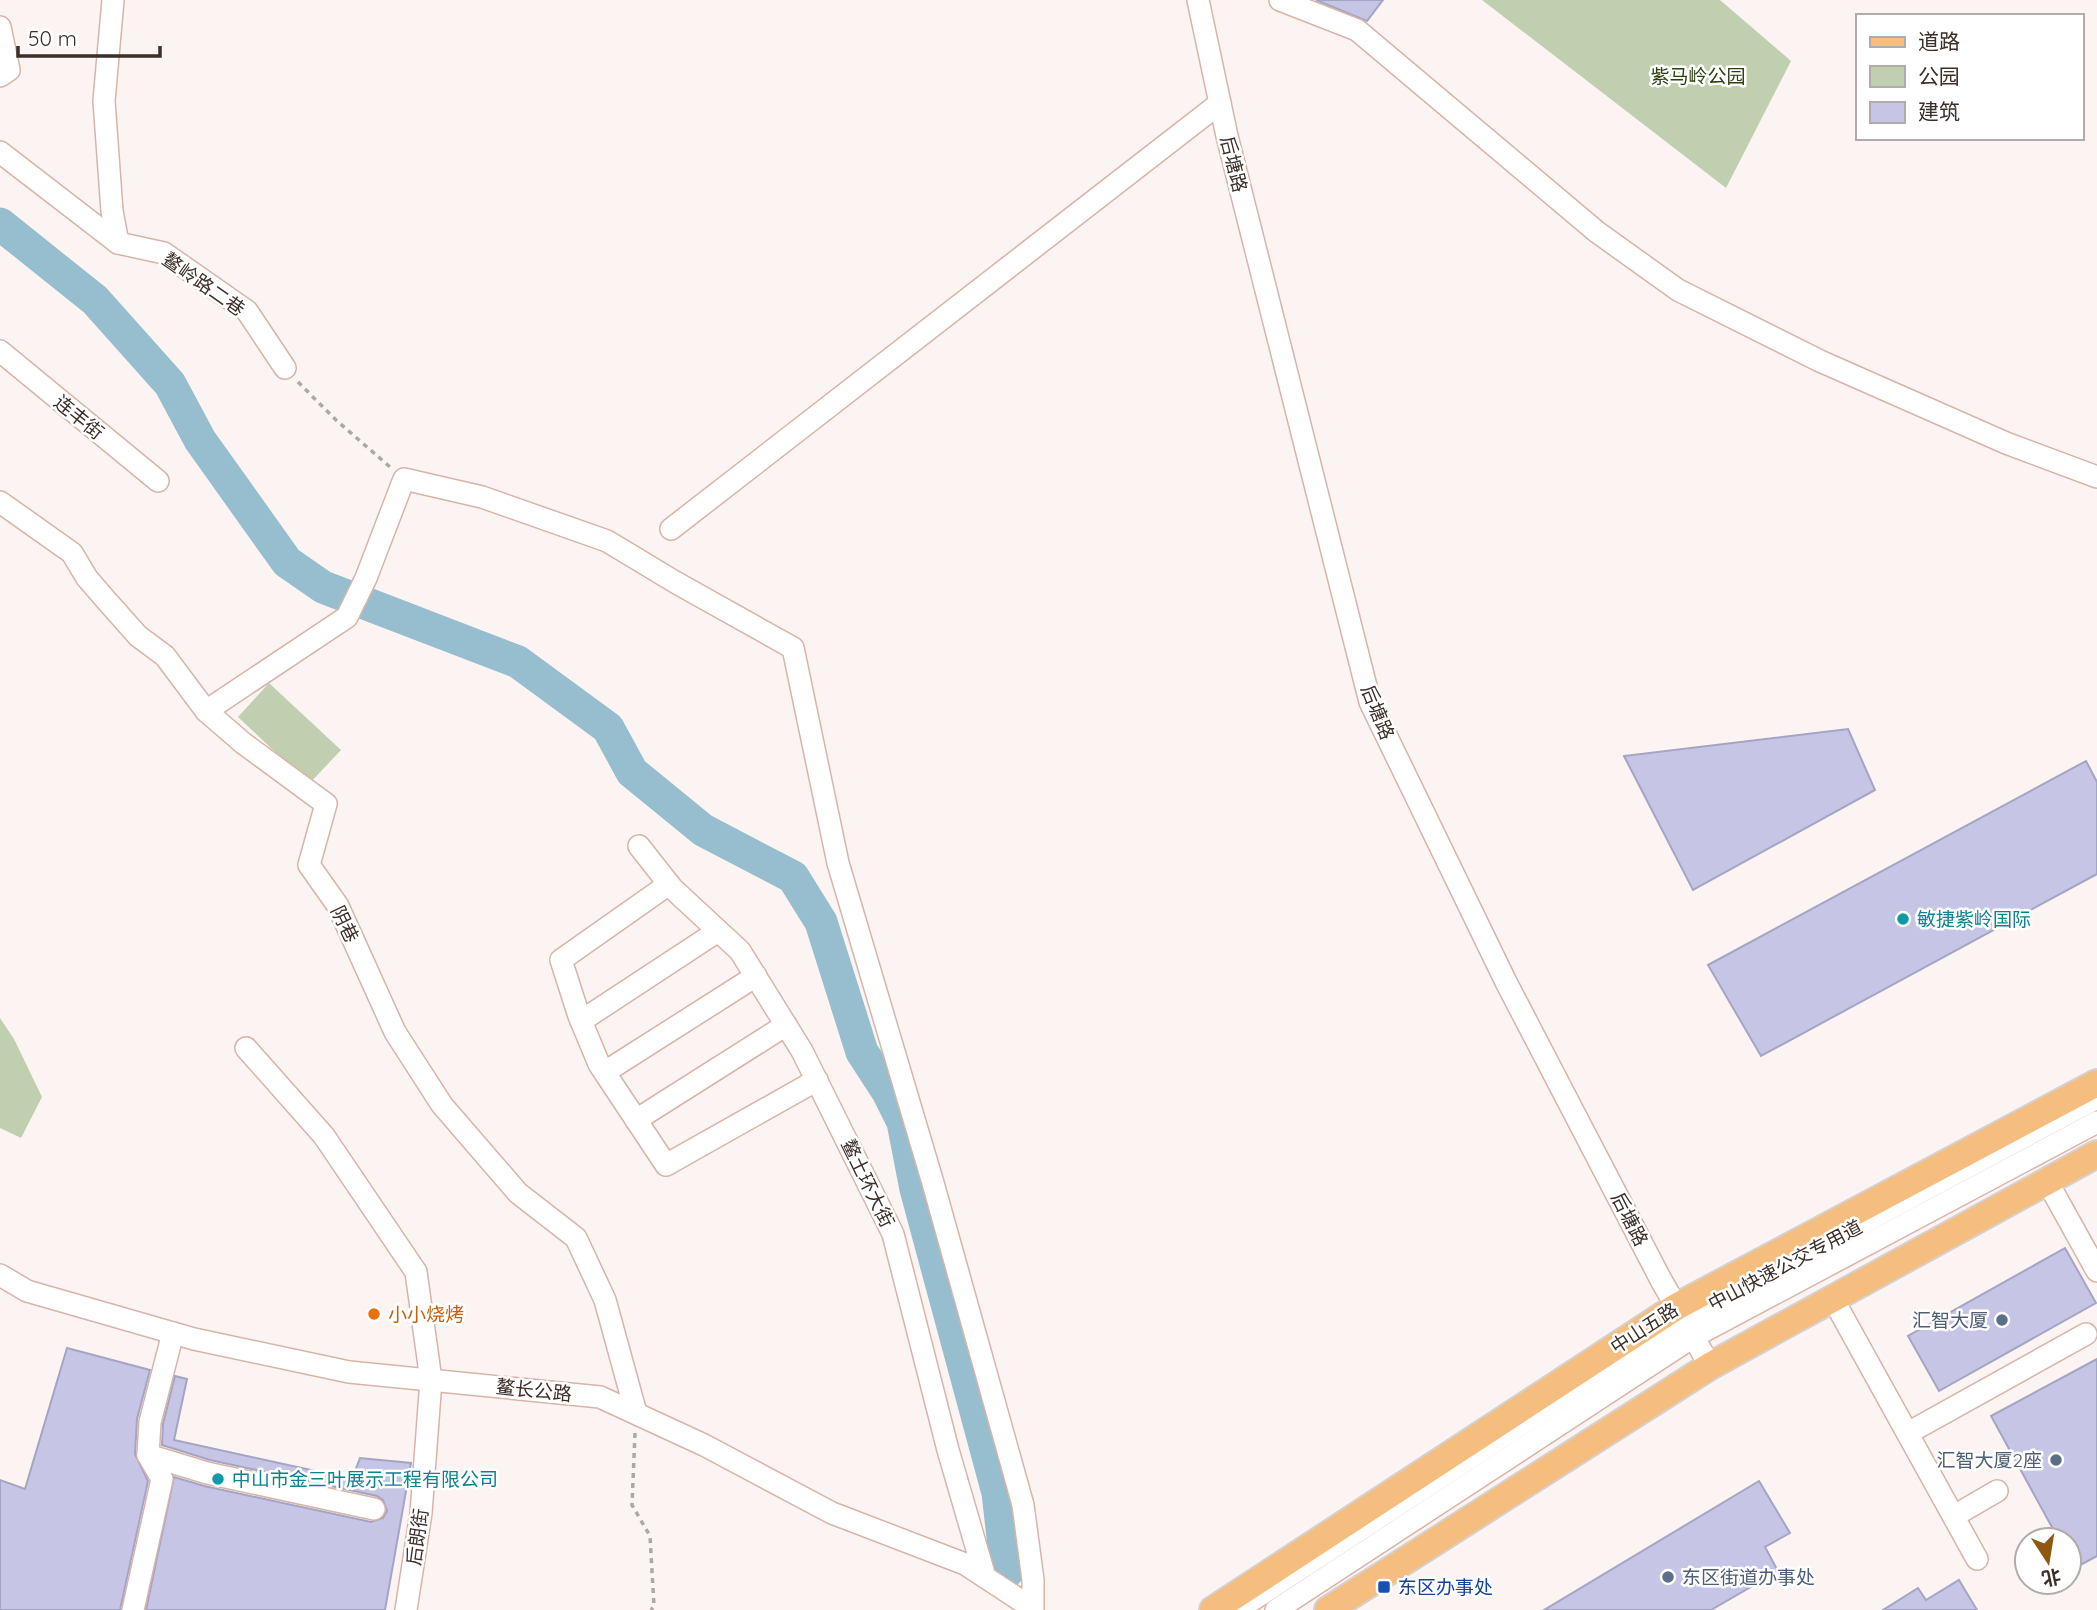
<svg xmlns="http://www.w3.org/2000/svg" width="2097" height="1610" font-family="Quicksand,'Noto Sans SC',sans-serif">
<style>
.green{fill:#c1cfb1}
.lines{fill:none;stroke-linecap:round;stroke-linejoin:round}
.river{stroke:#97bece;stroke-width:33}
.building{fill:#c6c5e6;stroke:#a4a4c4;stroke-width:2}
.minor-casing{stroke:#d8b4a8;stroke-width:24}
.major-casing{stroke:#d4d1d0;stroke-width:30}
.path{stroke:#b1a6a3;stroke-width:3.5;stroke-dasharray:5 5;stroke-linecap:butt}
.minor{stroke:#fff;stroke-width:21}
.major{stroke:#f5be7f;stroke-width:26}
.culture-dot{fill:#0f9aa8;stroke:#fff;stroke-width:2.5}
.food-dot{fill:#e8710a;stroke:#fff;stroke-width:2.5}
.service-dot{fill:#5c6f8a;stroke:#fff;stroke-width:2.5}
.transit-dot{fill:#1a4fb4;stroke:#fff;stroke-width:2.5}
.labels{text-anchor:middle;stroke-width:5;stroke-linejoin:round;paint-order:stroke}
.park-label{font-size:19px;fill:#2c3f0d;stroke:#fff}
.street-label{font-size:19px;fill:#3c2e29;stroke:#fff}
.culture-label{font-size:19px;fill:#0d838f;stroke:#fff;text-anchor:start}
.food-label{font-size:19px;fill:#c56008;stroke:#fff;text-anchor:start}
.service-label{font-size:19px;fill:#4e5e75;stroke:#fff;text-anchor:end}
.transit-label{font-size:19px;fill:#164399;stroke:#fff;text-anchor:start}
</style>
<rect width="100%" height="100%" fill="#fcf4f2"/>
<!-- green -->
<g class="green">
<path d="M1482 0H1720L1791 61 1726 188Z"/>
<path d="M269 683 341 750 309 784 238 717Z"/>
<path d="M0 1018 14 1039 42 1097 21 1138 0 1128Z"/>
</g>
<g class="lines">
<!-- river -->
<path class="river" d="M0 224 95 300 170 384 200 440 287 562 323 587 518 662 608 728 632 772 703 830 793 877 821 922 862 1052 888 1092 903 1122 916 1189 998 1493 1007 1572"/>
</g>
<!-- building -->
<g class="building">
<path d="M1316 0H1383L1367 21Z"/>
<path d="M1848 729 1875 790 1693 890 1624 756Z"/>
<path d="M2086 761 2097 782V874L1761 1056 1708 965Z"/>
<path d="M2065 1248 2096 1303 1939 1391 1908 1336Z"/>
<path d="M67 1348 150 1370 137 1419 135 1454 148 1481 120 1610H0V1480L25 1489Z"/>
<path d="M2097 1359V1556L2069 1571V1540H2059L1991 1416Z"/>
<path d="M175 1376 187 1379 174 1440 352 1479 360 1458 411 1463 385 1610H146L174 1477 204 1486 371 1522 383 1518 387 1511 383 1500 377 1496 210 1460 162 1445 163 1424Z"/>
<path d="M1759 1481 1790 1533 1765 1547 1778 1571 1711 1610H1544Z"/>
<path d="M1959 1580 1977 1610H1883L1918 1588 1926 1600Z"/>
</g>
<g class="lines">
<!-- minor casing -->
<g class="minor-casing">
<g id="minor">
<path d="M113 0 104 101 112 211 118 243"/>
<path d="M1198 0 1227 136 1370 702 1506 982 1661 1280 1710 1366"/>
<path d="M1280 0 1357 30 1597 232 1678 290 1820 361 2006 443 2097 477"/>
<path d="M0 27 9 70 0 76"/>
<path d="M0 152 118 243 164 253 247 311 285 368"/>
<path d="M0 351 158 481"/>
<path d="M0 502 72 553 87 578 106 600 138 636 165 656 206 711 243 743 326 804 309 865 338 906 395 1032 442 1105 518 1193 576 1238 605 1300 636 1413"/>
<path d="M671 529 1220 103"/>
<path d="M206 711 347 617 366 578 404 479 482 497 607 541 675 582 793 648 838 863 933 1183 1023 1505 1033 1580V1610"/>
<path d="M639 846 672 888 740 951 802 1051 893 1234 948 1450 985 1577"/>
<path d="M669 884 561 960 579 1016 599 1064 666 1165 817 1080"/>
<path d="M581 1021 718 931"/>
<path d="M246 1048 324 1136 416 1272 431 1380 421 1513 406 1610"/>
<path d="M605 1072 756 976"/>
<path d="M636 1120 786 1025"/>
<path d="M2047 1181 2097 1271"/>
<path d="M0 1275 27 1291 194 1339 349 1372 600 1397 704 1445 832 1513 965 1564 1026 1604 1031 1610"/>
<path d="M1833 1299 1977 1559"/>
<path d="M1908 1433 2086 1334"/>
<path d="M148 1455 207 1473 374 1509"/>
<path d="M1954 1516 1997 1491"/>
<path d="M133 1610 162 1479 148 1455 150 1422 173 1333"/>
<path d="M1237 1610 1683 1319 2097 1098"/>
<path d="M1276 1610 1693 1337 2097 1122"/>
</g>
</g>
<!-- major casing -->
<g class="major-casing">
<g id="major">
<path d="M1213 1610 1676 1307 2097 1083"/>
<path d="M1328 1610 1710 1366 2097 1154"/>
</g>
</g>
<!-- path -->
<g class="path">
<path d="M298 382 336 420 390 467"/>
<path d="M635 1433 632 1505 650 1536 654 1606 651 1610"/>
</g>
<!-- minor -->
<use href="#minor" class="minor"/>
<!-- major -->
<use href="#major" class="major"/>
</g>
<!-- markers -->
<g class="culture-dot">
<circle cx="1903" cy="919" r="7"/>
<circle cx="218" cy="1479" r="7"/>
</g>
<circle class="food-dot" cx="374" cy="1314" r="7"/>
<g class="service-dot">
<circle cx="2002" cy="1320" r="7"/>
<circle cx="2056" cy="1460" r="7"/>
<circle cx="1668" cy="1577" r="7"/>
</g>
<rect class="transit-dot" x="1377" y="1580" width="14" height="14" rx="3.5"/>
<g class="labels">
<!-- park labels -->
<g class="park-label">
<text x="1698" y="83">紫马岭公园</text>
</g>
<!-- street labels -->
<g class="street-label">
<text transform="translate(1234 164) rotate(76)" y="7">后塘路</text>
<text transform="translate(204 284) rotate(35)" y="7">鳌岭路二巷</text>
<text transform="translate(79 417) rotate(39)" y="7">连丰街</text>
<text transform="translate(1378 712) rotate(68)" y="7">后塘路</text>
<text transform="translate(345 924) rotate(64)" y="7">阴巷</text>
<text transform="translate(868 1183) rotate(64)" y="7">鳌土环大街</text>
<text transform="translate(1630 1219) rotate(63)" y="7">后塘路</text>
<text transform="translate(1785 1265) rotate(-28)" y="7">中山快速公交专用道</text>
<text transform="translate(1644 1328) rotate(-33)" y="7">中山五路</text>
<text transform="translate(534 1390) rotate(6)" y="7">鳌长公路</text>
<text transform="translate(417 1537) rotate(-82)" y="7">后朗街</text>
</g>
<!-- culture labels -->
<g class="culture-label">
<text x="1917" y="926">敏捷紫岭国际</text>
<text x="232" y="1486">中山市金三叶展示工程有限公司</text>
</g>
<!-- food labels -->
<g class="food-label">
<text x="388" y="1321">小小烧烤</text>
</g>
<!-- service labels -->
<g class="service-label">
<text x="1988" y="1327">汇智大厦</text>
<text x="2042" y="1467">汇智大厦2座</text>
<text x="1682" y="1584" text-anchor="start">东区街道办事处</text>
</g>
<!-- transit labels -->
<g class="transit-label">
<text x="1398" y="1594">东区办事处</text>
</g>
</g>
<!-- legend -->
<rect x="1856" y="14" width="228" height="126" fill="#ffffff" stroke="#b1aba9" stroke-width="2"/>
<rect x="1870" y="37" width="35" height="10" fill="#f5be7f" stroke="#b1aba9" stroke-width="2"/>
<text x="1918" y="49" font-size="21" fill="#3c2e29">道路</text>
<rect x="1870" y="66" width="35" height="21" fill="#c1cfb1" stroke="#b1aba9" stroke-width="2"/>
<text x="1918" y="84" font-size="21" fill="#3c2e29">公园</text>
<rect x="1870" y="102" width="35" height="21" fill="#c6c5e6" stroke="#b1aba9" stroke-width="2"/>
<text x="1918" y="119" font-size="21" fill="#3c2e29">建筑</text>
<!-- north arrow -->
<g transform="translate(2048 1561) rotate(168)"><circle r="33" fill="#ffffff" stroke="#b1aba9" stroke-width="2"/>
<path d="M0-5L12 26L0 18L-12 26Z" fill="#905712"/>
<text y="-10" font-size="19" font-weight="bold" text-anchor="middle" fill="#3c2e29">北</text>
</g>
<!-- scale -->
<path d="M18 46v10h142v-10" fill="none" stroke="#3c2e29" stroke-width="3.5"/>
<text x="28" y="46" font-size="21" fill="#3c2e29" stroke="#ffffff" stroke-width="5" paint-order="stroke">50 m</text>
</svg>
